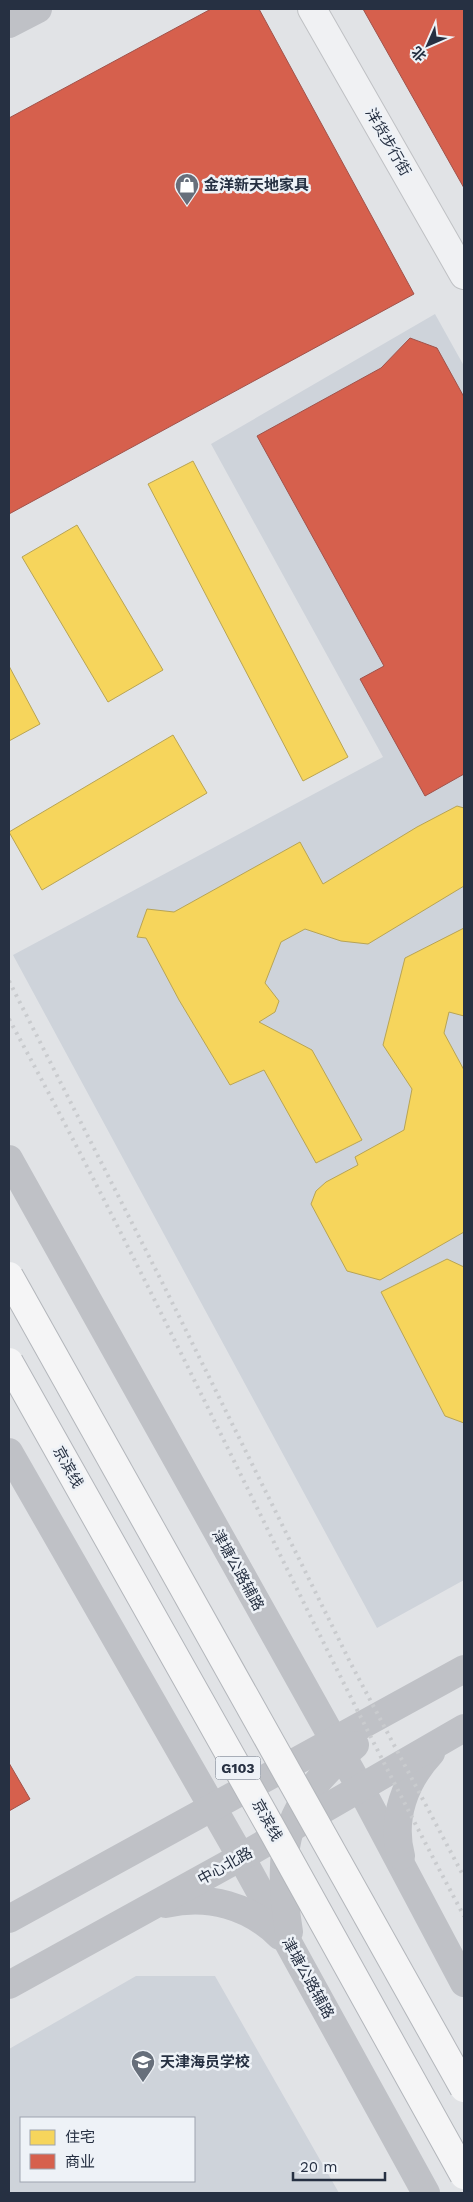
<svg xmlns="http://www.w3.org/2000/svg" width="473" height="2202" font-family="'Work Sans','Noto Sans SC',sans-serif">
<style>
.built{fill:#ced3da;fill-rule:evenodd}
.homes{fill:#f6d55c;stroke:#b8a454}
.shops{fill:#d6604d;stroke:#a1524a}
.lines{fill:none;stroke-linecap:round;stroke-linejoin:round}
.street-casing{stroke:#bfc1c4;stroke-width:30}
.street{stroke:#f0f1f3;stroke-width:28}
.secondary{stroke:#bfc1c6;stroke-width:28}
.rail{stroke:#c9cbce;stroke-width:4;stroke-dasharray:2.5 5;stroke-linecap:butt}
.highway-bridge-casing{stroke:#b3b6bb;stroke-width:30;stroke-linecap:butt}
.highway-bridge{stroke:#f5f5f6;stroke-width:28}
.labels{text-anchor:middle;stroke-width:5;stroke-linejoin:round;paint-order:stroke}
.shield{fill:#eef2f7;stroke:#626a78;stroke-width:1}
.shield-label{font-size:14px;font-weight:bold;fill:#263042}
.street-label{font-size:15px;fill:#263042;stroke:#eef2f7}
.poi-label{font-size:15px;font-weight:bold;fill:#263042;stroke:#eef2f7;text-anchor:start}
</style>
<rect width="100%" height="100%" fill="#e1e3e6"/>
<!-- built -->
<g class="built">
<path d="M435 314 464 366V1580L377 1628 13 955 383 757 211 444Z"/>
<path d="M136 1976H215L339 2193H9V2049ZM21 2118H194V2181H21Z"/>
</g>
<!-- homes -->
<g class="homes">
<path d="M193 461 348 757 303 781 148 484Z"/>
<path d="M77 525 163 670 108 702 22 557Z"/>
<path d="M9 666 40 724 9 741Z"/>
<path d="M173 735 207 793 42 890 9 832Z"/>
<path d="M457 806 464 808V886L368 944 341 941 305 929 281 942 265 983 279 1001 275 1012 259 1022 312 1050 362 1140 316 1163 264 1070 230 1085 179 1000 146 938 137 937 147 909 174 912 300 842 323 884 417 827Z"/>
<path d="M464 928V1016L449 1012 444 1033 464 1070V1232L380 1280 347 1271 311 1204 316 1191 326 1182 358 1165 355 1157 404 1130 412 1089 383 1045 405 958Z"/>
<path d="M447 1259 464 1267V1423L445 1416 381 1292Z"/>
</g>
<!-- shops -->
<g class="shops">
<path d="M211 9H259L414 294 9 514V118Z"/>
<path d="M363 9H464V188Z"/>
<path d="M410 338 437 348 464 397V774L425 796 360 679 384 666 257 436 381 368Z"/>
<path d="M9 1763 30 1799 9 1811Z"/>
</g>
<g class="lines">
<!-- street casing -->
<g class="street-casing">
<path id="street" d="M312 9 464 275"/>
</g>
<!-- street -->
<use href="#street" class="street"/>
<!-- secondary -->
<g class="secondary">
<path d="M9 24 38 9"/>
<path d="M9 1159 361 1789 464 1983"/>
<path d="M9 1452 241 1857 426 2193"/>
<path d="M401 1856C391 1818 405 1781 431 1753"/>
<path d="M166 1904C208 1894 250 1906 280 1936"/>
<path d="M9 1919 464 1669"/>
<path d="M289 1932C275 1843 286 1804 355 1745"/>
<path d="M9 1985 241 1857 464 1728"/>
</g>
<!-- rail -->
<g class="rail">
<path d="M9 981 164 1286 350 1662 464 1877"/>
<path d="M9 1019C169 1313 305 1620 464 1916"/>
</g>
<!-- highway-bridge casing -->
<g class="highway-bridge-casing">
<g id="highway-bridge">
<path d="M9 1276 464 2088"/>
<path d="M9 1362 269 1824 464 2175"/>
</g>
</g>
<!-- highway-bridge -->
<use href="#highway-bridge" class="highway-bridge"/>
</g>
<!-- icons -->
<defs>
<g id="shop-pin" transform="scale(1.25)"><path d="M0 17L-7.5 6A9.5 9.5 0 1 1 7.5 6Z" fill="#676f7b" stroke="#eef2f7"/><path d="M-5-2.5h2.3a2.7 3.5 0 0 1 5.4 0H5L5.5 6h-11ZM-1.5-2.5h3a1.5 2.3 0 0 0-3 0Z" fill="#fff"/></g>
<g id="university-pin" transform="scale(1.25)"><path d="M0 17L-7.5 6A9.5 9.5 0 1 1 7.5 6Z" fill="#676f7b" stroke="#eef2f7"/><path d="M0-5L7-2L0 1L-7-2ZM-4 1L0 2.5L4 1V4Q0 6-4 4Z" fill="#fff"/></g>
</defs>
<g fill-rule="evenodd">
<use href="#shop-pin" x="187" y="185"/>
<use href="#university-pin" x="143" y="2062"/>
</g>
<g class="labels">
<!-- shield labels -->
<rect class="shield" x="215.5" y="1756.5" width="45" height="23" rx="4"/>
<g class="shield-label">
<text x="238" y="1773">G103</text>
</g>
<!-- street labels -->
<g class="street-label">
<text transform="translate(388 142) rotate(60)" y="5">洋货步行街</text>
<text transform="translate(68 1467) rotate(61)" y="5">京滨线</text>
<text transform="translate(238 1570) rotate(61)" y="5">津塘公路辅路</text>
<text transform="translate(267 1820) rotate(61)" y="5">京滨线</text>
<text transform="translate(225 1866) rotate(-29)" y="5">中心北路</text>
<text transform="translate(308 1978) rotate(61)" y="5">津塘公路辅路</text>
</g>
<!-- poi labels -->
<g class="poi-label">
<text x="204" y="190">金洋新天地家具</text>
<text x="160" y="2067">天津海员学校</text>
</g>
</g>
<!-- border -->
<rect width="473" height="2202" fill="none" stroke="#263042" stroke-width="20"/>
<!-- legend -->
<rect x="20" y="2117" width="175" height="65" fill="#eef2f7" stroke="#9ea4af"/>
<rect x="30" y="2130" width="25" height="15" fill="#f6d55c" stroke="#9ea4af"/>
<text x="65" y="2142" font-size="15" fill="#263042">住宅</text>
<rect x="30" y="2154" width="25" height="15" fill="#d6604d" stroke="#9ea4af"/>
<text x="65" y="2167" font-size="15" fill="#263042">商业</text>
<!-- north arrow -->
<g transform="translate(428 45) rotate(225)" stroke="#eef2f7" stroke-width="4" paint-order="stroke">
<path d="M0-4L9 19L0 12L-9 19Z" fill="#263042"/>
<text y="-8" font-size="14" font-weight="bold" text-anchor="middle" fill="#263042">北</text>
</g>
<!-- scale -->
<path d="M293 2172v8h92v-8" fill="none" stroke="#263042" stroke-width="2.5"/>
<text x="300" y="2172" font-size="15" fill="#263042" stroke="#eef2f7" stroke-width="4" paint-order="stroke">20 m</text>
</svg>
